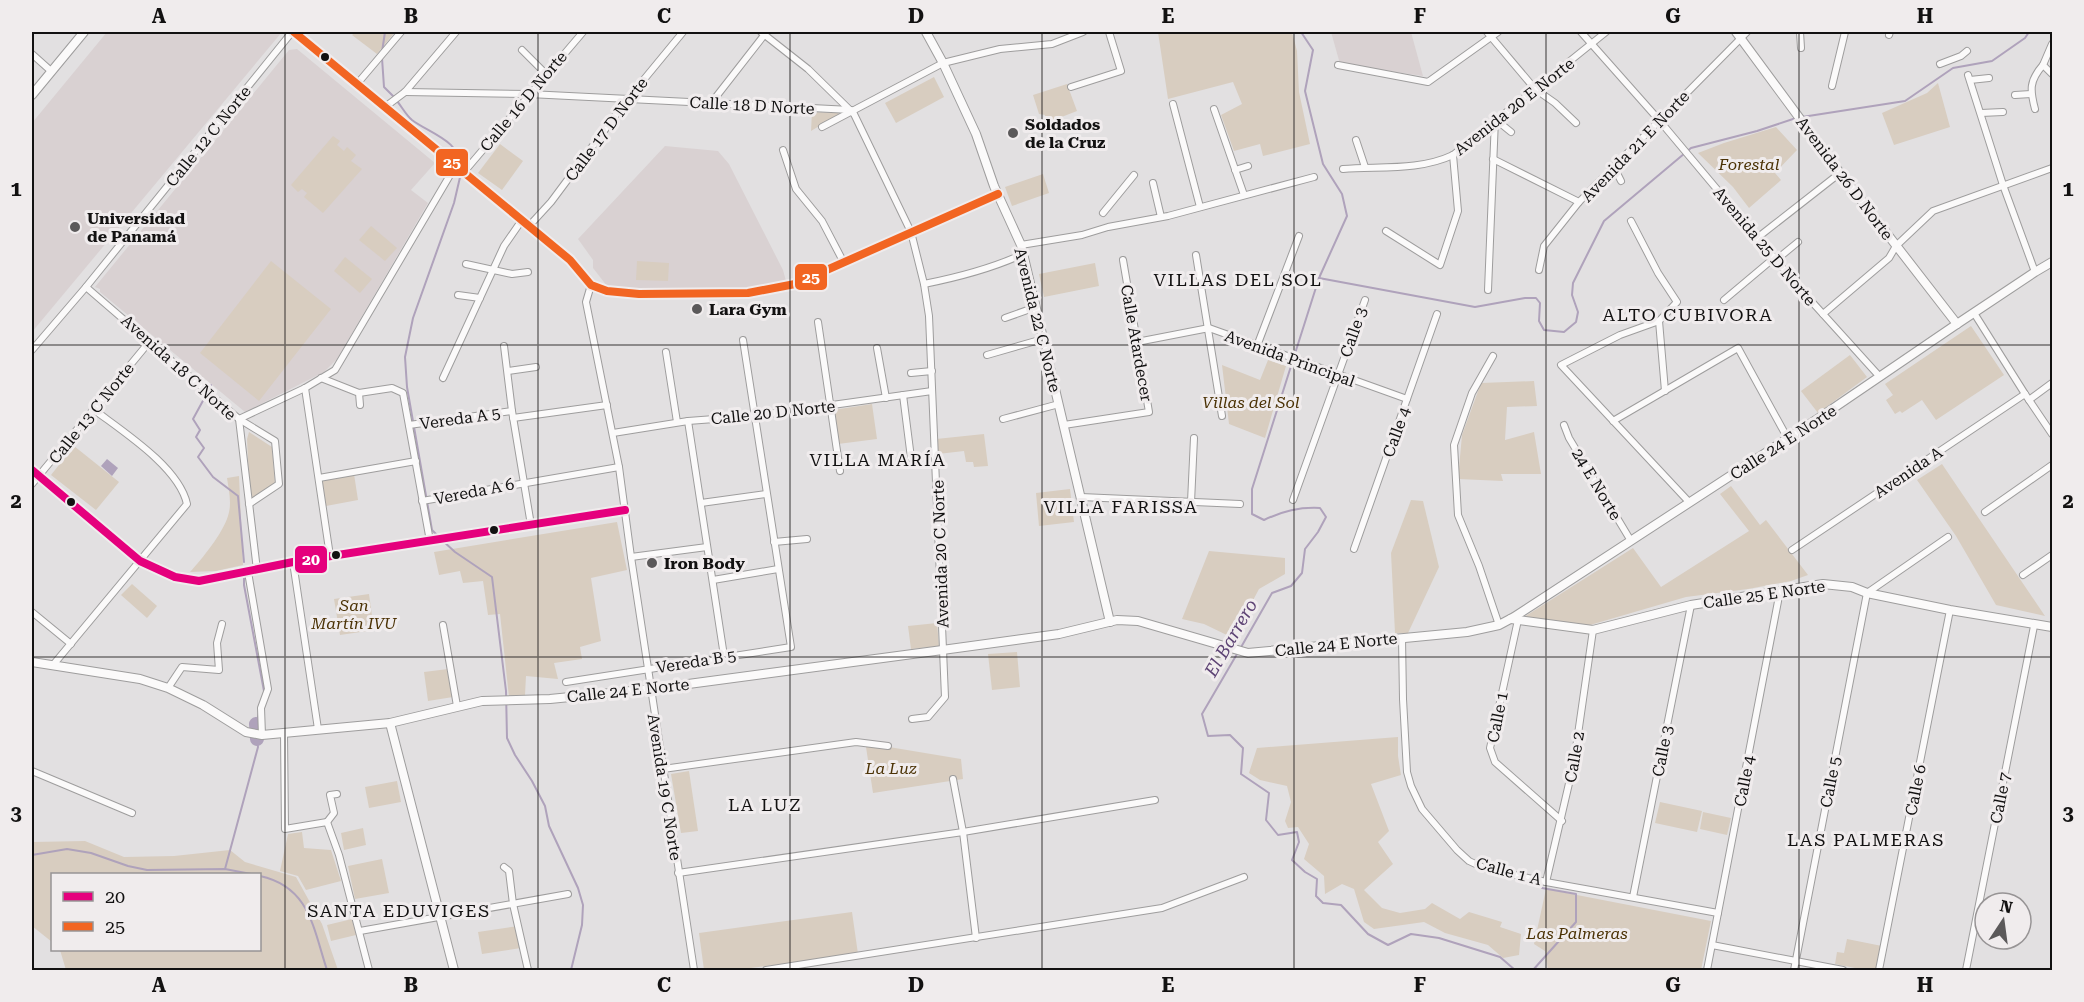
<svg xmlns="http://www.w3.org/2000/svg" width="2084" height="1002" font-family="'Roboto Serif',serif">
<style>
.built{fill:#d9d1d2}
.green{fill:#d8cdc0}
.water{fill:#afa2bb}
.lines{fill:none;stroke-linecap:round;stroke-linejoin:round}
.stream{stroke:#afa2bb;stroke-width:2}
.river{stroke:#afa2bb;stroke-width:14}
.minor-casing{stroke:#9e9d9d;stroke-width:8}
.tertiary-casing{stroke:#9e9d9d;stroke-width:10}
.secondary-casing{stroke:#9e9d9d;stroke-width:10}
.minor{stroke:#fbfafa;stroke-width:6}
.tertiary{stroke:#fbfafa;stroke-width:8}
.secondary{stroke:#fbfafa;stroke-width:8}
.bus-1-casing{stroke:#f0eced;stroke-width:12}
.bus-2-casing{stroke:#f0eced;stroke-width:12}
.bus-1{stroke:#e5007d;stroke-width:8}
.bus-2{stroke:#f26522;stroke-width:8}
.grid{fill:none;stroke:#121111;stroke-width:1.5;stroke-opacity:0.55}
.bus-dot{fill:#121111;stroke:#f0eced;stroke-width:2}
.poi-dot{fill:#5b595a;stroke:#f0eced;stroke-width:2}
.labels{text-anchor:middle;stroke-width:6;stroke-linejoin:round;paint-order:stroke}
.street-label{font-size:16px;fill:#121111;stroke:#f0eced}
.poi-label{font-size:16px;font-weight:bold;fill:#121111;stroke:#f0eced;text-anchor:start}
.park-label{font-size:16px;font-style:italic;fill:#4b3205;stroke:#f0eced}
.neighbourhood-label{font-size:18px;letter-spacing:1.5px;fill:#121111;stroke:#f0eced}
.water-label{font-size:18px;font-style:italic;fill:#5d4374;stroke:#f0eced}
.line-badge{stroke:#f0eced;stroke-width:2}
.badge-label{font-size:16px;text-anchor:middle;font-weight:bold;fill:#fff}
.neatline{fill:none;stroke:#121111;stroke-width:2}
.grid-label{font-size:20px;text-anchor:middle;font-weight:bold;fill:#121111}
</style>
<rect width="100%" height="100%" fill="#e2e0e1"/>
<!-- built -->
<g class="built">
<path d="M107 32H282L32 332V123Z"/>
<path d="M1331 32H1411L1423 76 1340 64Z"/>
<path d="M297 49 435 163 411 190 428 203 337 359 324 372 245 412 100 292V289L95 287 289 50Z"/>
<path d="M665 146 718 151 729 164 783 270 786 281 753 289 713 288 633 291 607 286 593 268V260L578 239Z"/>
</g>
<!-- green -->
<g class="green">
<path d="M356 32H395L377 54 352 35Z"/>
<path d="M1158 32H1292L1297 51 1299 92 1310 144 1263 156 1260 144 1234 151 1221 115 1242 104 1233 82 1168 99Z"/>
<path d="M934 77 944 97 896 123 885 103Z"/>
<path d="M1938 83 1950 127 1894 145 1882 113 1927 93Z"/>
<path d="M1067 84 1077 111 1046 123 1045 115 1039 114 1033 95Z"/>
<path d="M812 112 838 113 839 114 811 131Z"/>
<path d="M1776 127 1797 150 1775 173 1781 180 1749 208 1733 187 1698 153 1724 143Z"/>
<path d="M333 136 340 141 337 145 344 151 347 147 356 155 351 161 362 169 323 213 304 197 307 193 302 189 298 192 291 185Z"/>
<path d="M500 144 523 161 502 190 478 173Z"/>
<path d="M1043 174 1049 193 1012 206 1005 187Z"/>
<path d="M371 226 397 248 385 261 359 240Z"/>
<path d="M345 257 372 279 360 293 334 271Z"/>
<path d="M271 261 331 309 259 401 200 353Z"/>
<path d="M637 261 669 263 668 281 636 280Z"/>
<path d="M1095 263 1099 286 1044 297 1039 274Z"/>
<path d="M1971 326 2004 375 1936 420 1922 400 1902 413 1900 411 1895 414 1886 400 1893 395 1885 384Z"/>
<path d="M1850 355 1867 377 1818 413 1801 391Z"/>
<path d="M1268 360 1286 366 1265 438 1229 424 1222 365 1260 380Z"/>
<path d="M1534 381 1537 406 1507 407 1505 440 1534 432 1541 474H1501L1503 481 1458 479 1462 435 1481 383Z"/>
<path d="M872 404 877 439 838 444 833 410Z"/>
<path d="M249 432 272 447 275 484 250 501 247 439Z"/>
<path d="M984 434 988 466 974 467 973 462H966L964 451 938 454 936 439Z"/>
<path d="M74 446 119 482 96 510 51 475Z"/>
<path d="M1942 464 2045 616 1996 605 1956 536 1917 480Z"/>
<path d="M354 474 358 500 326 506 321 479Z"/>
<path d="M239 476 243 565 216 571 190 572C202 559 223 533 228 516 232 504 229 491 227 478Z"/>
<path d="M1731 486 1760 525 1766 520 1808 575 1791 581 1748 589 1686 597 1590 625 1524 617 1633 548 1661 587 1749 531 1720 494Z"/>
<path d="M1070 489 1074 522 1039 526 1036 493Z"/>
<path d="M1411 500 1423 501 1439 567 1408 633H1395L1391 553Z"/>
<path d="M617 522 627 570 591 578 601 641 580 647 582 659 554 663 558 679 526 676 525 695 509 697 500 614 488 615 483 581 463 583 460 571 439 575 434 552Z"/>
<path d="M1209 551 1285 558V574L1259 589 1233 638 1204 624 1182 619Z"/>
<path d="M132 584 157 606 147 618 121 595Z"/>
<path d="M369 594 374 630 340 635 334 599Z"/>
<path d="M937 623 939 646 911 649 908 626Z"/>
<path d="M1017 652 1020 687 992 690 988 654Z"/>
<path d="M448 669 453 697 428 701 424 672Z"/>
<path d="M1398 737V756L1401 775 1371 784 1389 831 1378 842 1393 864 1364 890 1382 908 1400 913 1425 909 1432 903 1460 919 1469 912 1502 922 1500 927 1521 934 1519 955 1503 958 1488 945 1445 933 1424 922 1374 929 1364 922 1354 889 1342 884 1325 894 1324 876 1304 859 1309 844 1298 827 1288 828 1285 821 1291 802 1287 786 1260 780 1249 773 1257 748Z"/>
<path d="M877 745 961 759 963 779 873 793 866 747H877Z"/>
<path d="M689 771 698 831 681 833 671 774Z"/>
<path d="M397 781 401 802 369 808 365 787Z"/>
<path d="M1660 802 1702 811 1697 832 1655 823Z"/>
<path d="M1703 812 1731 818 1727 835 1700 829Z"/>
<path d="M363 828 366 845 344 850 341 833Z"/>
<path d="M302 832 304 848 331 850 341 881 306 890 298 876 280 871 288 834Z"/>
<path d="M85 841 124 857 174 856 230 850 245 862 296 877 322 924 338 970H66L60 950H260V874H52V942L32 926V842Z"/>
<path d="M382 859 389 893 355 899 348 866Z"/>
<path d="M1546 889 1711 921 1701 970H1548L1545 951 1534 944Z"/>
<path d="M852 912 858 954 736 970H704L699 933Z"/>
<path d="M352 919 356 935 331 941 327 925Z"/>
<path d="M518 926 521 948 482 954 478 932Z"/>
<path d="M1847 939 1882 946 1877 970H1865L1835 964 1837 952 1844 953Z"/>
</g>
<!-- water -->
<path class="water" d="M107 459 118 468 112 476 101 466Z"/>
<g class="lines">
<!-- stream -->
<g class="stream">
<path d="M382 52 385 32"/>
<path d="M382 58 384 87 395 98"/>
<path d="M397 101C402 107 406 115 412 120 429 133 461 141 461 167"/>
<path d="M1802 117 1905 101 1953 68 1992 61 2025 38 2029 32"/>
<path d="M1319 278 1475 307 1525 298H1536L1540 303 1539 321 1544 330 1564 332 1576 322 1578 312 1572 295 1573 283 1604 221 1691 148 1757 131 1796 118"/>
<path d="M211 386V385"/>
<path d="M205 397 193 419 200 430 196 437 204 448 198 457 213 477 238 496 244 562"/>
<path d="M439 537 432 530 407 387 405 357 413 318 454 203 461 173"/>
<path d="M443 541 455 552 492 577 506 691 507 738 515 755 532 781 545 806 549 826 578 888 583 905 582 925 571 970"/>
<path d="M244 575V585L264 691"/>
<path d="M1240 649 1272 593 1291 586 1302 573 1305 549 1318 532 1326 517 1320 508C1299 507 1283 511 1264 520L1252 514V489L1319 278 1347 216 1342 194 1323 164 1305 91 1313 50 1301 32"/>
<path d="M1237 654 1202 714 1208 736 1230 735 1243 748 1241 774 1269 793 1266 820 1278 835 1297 832 1299 842 1292 860 1305 872 1317 879 1316 896 1323 903 1341 905 1368 934 1388 945 1411 934 1439 938 1500 957 1515 970"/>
<path d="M256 724 259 713"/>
<path d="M32 855 67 849 91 853 128 866 147 870 225 869 251 874"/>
<path d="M225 869 258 747 257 739"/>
<path d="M260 876C310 887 313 928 327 970"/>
<path d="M1533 970 1576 922V894L1542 888"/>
</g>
<!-- river -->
<path class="river" d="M256 724 257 739"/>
<!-- minor casing -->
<g class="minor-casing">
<g id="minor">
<path d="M294 32 570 260 591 285 607 291 639 294 748 293 795 284 998 194"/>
<path d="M761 32 808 69 854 114 911 232 924 284 929 316 945 697 928 717 912 719"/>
<path d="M1487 32 1535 89 1555 103 1576 123"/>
<path d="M1581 32 1659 120 1803 292 1880 377"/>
<path d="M1800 32 1801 48"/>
<path d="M1889 35 1890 32"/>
<path d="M2052 44 2043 65 2052 74"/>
<path d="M522 50 546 74"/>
<path d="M32 54 51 71"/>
<path d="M1940 64 1961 56 1967 51"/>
<path d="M1338 65 1428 82 1498 32"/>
<path d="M1968 75 2003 185 2035 272"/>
<path d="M1970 80 1989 78"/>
<path d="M357 84 401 32"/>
<path d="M1832 86 1845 32"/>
<path d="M1071 87 1121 71 1109 32"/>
<path d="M405 92 529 94 851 110"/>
<path d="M2015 95 2031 94"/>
<path d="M712 102 765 34"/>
<path d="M1173 104 1200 207"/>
<path d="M385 107 405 92 456 32"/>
<path d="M1214 109 1244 195"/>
<path d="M2035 109C2030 90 2029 81 2043 65"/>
<path d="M1981 113 2003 112"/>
<path d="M1495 119 1511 132"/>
<path d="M822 127 943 63 1000 49 1052 44 1083 32"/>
<path d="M1356 140 1365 167"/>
<path d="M783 150 796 189 822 221 844 263"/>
<path d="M1493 159 1579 202"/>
<path d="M1614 167 1621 181"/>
<path d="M1343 169C1379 166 1419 171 1453 155L1606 32"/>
<path d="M1235 170 1248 166"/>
<path d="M464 172 583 32"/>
<path d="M1153 183 1161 217"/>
<path d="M1103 213 1134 175"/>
<path d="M1631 221 1658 273 1677 302 1659 321 1620 335 1561 365 1689 502"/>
<path d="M529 226 551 202 627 100 683 32"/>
<path d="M1386 231 1440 265 1458 211 1453 155"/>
<path d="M1757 238 1840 173"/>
<path d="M1021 245 1082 235 1108 227 1168 216 1314 177"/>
<path d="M1196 255 1222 416"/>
<path d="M1776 260 1798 242"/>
<path d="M466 264 512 274 528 272"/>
<path d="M1539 270 1544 246 1579 202 1747 32"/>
<path d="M924 284C959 277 991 269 1023 254"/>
<path d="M591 285 586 302 619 467 631 557 694 970"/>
<path d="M86 287 239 419 275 441 279 484 249 504"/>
<path d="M1488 290 1495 119"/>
<path d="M458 295 480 298"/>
<path d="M1724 300 1774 258"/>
<path d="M1974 313 2025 394 2052 434"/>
<path d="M1823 314 1889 258 1896 246 1933 211 2052 168"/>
<path d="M1005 318 1036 307"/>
<path d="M1659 321 1665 391"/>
<path d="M818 322 840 471"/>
<path d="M1137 342 1209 328 1407 399"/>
<path d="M504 346 512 411 531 525"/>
<path d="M1257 346 1299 236"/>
<path d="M877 348 886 398"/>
<path d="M32 350 86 287 292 32"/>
<path d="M666 352 677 422"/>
<path d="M987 355 1043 339"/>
<path d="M1493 356 1472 393 1454 445 1458 515 1479 566 1499 625"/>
<path d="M508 371 536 367"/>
<path d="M911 373 932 371"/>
<path d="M321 378 359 393 360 405"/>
<path d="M443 378 504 246 522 220"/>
<path d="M305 388 330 556"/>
<path d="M359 393 392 388 403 393 430 541"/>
<path d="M903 395 911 458"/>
<path d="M2029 400 2052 383"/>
<path d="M513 418 607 405"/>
<path d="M239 419 305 388 335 370 456 165"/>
<path d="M239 419 257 570"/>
<path d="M1003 419 1059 404"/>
<path d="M688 421 724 656"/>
<path d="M1613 421 1738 348 1788 439"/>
<path d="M409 425 512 411"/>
<path d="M1064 425 1149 412 1123 260"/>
<path d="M1564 425 1569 438 1631 541"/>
<path d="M613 433 688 421 754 416 932 391"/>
<path d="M32 470 140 561 175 577 199 581 293 562 625 510"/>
<path d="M319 478 416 461"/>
<path d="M32 484 150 341"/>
<path d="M1081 497 1240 504"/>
<path d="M1293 500 1365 300"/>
<path d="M422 501 619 467"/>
<path d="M1191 502 1194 438"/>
<path d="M701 503 766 494"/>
<path d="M1985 512 2052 465"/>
<path d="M774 542 807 539"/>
<path d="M1354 549 1437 314"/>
<path d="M1792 550 2025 394"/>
<path d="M631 557 707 547"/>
<path d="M293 562 318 729"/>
<path d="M248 572 268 689 261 708 262 735"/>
<path d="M2023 575 2052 555"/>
<path d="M713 580 778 569"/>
<path d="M32 612 71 644"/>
<path d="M1518 620 1490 748 1495 762 1562 821"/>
<path d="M443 625 457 706"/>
<path d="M1402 638 1403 699 1407 772 1411 786 1422 809 1457 850 1469 861 1484 868 1546 882 1718 913"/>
<path d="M53 665 187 504C179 467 122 431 93 409"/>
<path d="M566 682 791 647 743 340"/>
<path d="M168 688 182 667 219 670 217 643 222 624"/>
<path d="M284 733 285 829 327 822 339 855 369 970"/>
<path d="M663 769 856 742 888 746"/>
<path d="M32 771 132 813"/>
<path d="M953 779 963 832 976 938"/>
<path d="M327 822 334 813 330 795 337 794"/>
<path d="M504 867 509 871 513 904 528 970"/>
<path d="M678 873 963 832 1155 800"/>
<path d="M1546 882 1574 762 1593 630"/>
<path d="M1633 897 1691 605"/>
<path d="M360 931 568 894"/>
<path d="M1712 945 1843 970"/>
<path d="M766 970 1162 908 1244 877"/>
<path d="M1707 970 1780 591"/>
<path d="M1794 970 1867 593 1948 537"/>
<path d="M1879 970 1950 610"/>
<path d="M1966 970 2034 626"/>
</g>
</g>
<!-- tertiary casing -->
<g class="tertiary-casing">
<g id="tertiary">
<path d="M926 32 943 63 976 134 994 186 1021 245 1110 622"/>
<path d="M1736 32 1840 173 1957 324"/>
<path d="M1511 619 1593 630 1691 605 1823 584 1852 587 1867 593 1950 610 2052 627"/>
<path d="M390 723 454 970"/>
</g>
</g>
<!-- secondary casing -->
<g class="secondary-casing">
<g id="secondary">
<path d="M32 95 84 32"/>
<path d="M32 662 140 679 168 688 203 705 246 732 262 735 390 723 482 701 550 699 651 689 935 651 1059 634 1117 620 1138 621 1248 653 1467 632 1499 625 1514 617 1819 418 1957 324 2035 272 2052 262"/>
</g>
</g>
<!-- minor -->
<use href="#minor" class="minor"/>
<!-- tertiary -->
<use href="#tertiary" class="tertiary"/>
<!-- secondary -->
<use href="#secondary" class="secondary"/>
<!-- bus-1 casing -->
<g class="bus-1-casing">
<path id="bus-1" d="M32 470 140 561 175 577 199 581 293 562 625 510"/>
</g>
<!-- bus-2 casing -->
<g class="bus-2-casing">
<path id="bus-2" d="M294 32 570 260 591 285 607 291 639 294 748 293 795 284 998 194"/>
</g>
<!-- bus-1 -->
<use href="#bus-1" class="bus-1"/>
<!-- bus-2 -->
<use href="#bus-2" class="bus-2"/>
</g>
<!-- grid -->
<path class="grid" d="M285 32V970M538 32V970M790 32V970M1042 32V970M1294 32V970M1546 32V970M1799 32V970M32 345H2052M32 657H2052"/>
<!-- markers -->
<g class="bus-dot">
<circle cx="325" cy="57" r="5"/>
<circle cx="71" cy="502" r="5"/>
<circle cx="494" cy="530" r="5"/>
<circle cx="336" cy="555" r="5"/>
</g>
<g class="poi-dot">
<circle cx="1013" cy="133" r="6"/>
<circle cx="75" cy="227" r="6"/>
<circle cx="697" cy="309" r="6"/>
<circle cx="652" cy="563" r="6"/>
</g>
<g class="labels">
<!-- street labels -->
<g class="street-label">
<text transform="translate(523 101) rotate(-50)" y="6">Calle 16 D Norte</text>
<text transform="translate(752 105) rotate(3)" y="6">Calle 18 D Norte</text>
<text transform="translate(1514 106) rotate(-38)" y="6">Avenida 20 E Norte</text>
<text transform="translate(606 129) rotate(-53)" y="6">Calle 17 D Norte</text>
<text transform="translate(208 136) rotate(-51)" y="6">Calle 12 C Norte</text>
<text transform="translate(1635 146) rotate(-46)" y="6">Avenida 21 E Norte</text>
<text transform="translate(1845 178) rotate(53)" y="6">Avenida 26 D Norte</text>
<text transform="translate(1765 246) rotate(50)" y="6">Avenida 25 D Norte</text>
<text transform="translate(1038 320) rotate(76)" y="6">Avenida 22 C Norte</text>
<text transform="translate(1353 332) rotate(-71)" y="6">Calle 3</text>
<text transform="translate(1137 343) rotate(80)" y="6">Calle Atardecer</text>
<text transform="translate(1290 358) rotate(20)" y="6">Avenida Principal</text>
<text transform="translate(179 367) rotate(42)" y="6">Avenida 18 C Norte</text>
<text transform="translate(773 412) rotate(-6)" y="6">Calle 20 D Norte</text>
<text transform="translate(91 413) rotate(-51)" y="6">Calle 13 C Norte</text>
<text transform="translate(460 418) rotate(-8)" y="6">Vereda A 5</text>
<text transform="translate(1396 432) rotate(-70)" y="6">Calle 4</text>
<text transform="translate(1783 442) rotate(-33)" y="6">Calle 24 E Norte</text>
<text transform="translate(1908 472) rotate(-34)" y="6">Avenida A</text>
<text transform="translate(1597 484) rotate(59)" y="6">24 E Norte</text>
<text transform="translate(474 491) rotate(-11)" y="6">Vereda A 6</text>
<text transform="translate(940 554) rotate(-92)" y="6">Avenida 20 C Norte</text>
<text transform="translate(1764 594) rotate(-8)" y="6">Calle 25 E Norte</text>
<text transform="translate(1336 644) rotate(-6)" y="6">Calle 24 E Norte</text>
<text transform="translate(696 661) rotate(-9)" y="6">Vereda B 5</text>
<text transform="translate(628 690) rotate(-6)" y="6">Calle 24 E Norte</text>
<text transform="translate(1497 717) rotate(-79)" y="6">Calle 1</text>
<text transform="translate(1662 751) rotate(-79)" y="6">Calle 3</text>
<text transform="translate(1574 757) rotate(-80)" y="6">Calle 2</text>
<text transform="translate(1744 781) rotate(-79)" y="6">Calle 4</text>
<text transform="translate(1830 782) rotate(-79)" y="6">Calle 5</text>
<text transform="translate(665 787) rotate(81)" y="6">Avenida 19 C Norte</text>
<text transform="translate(1915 790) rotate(-79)" y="6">Calle 6</text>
<text transform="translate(2000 798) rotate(-79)" y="6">Calle 7</text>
<text transform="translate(1509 871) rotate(15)" y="6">Calle 1 A</text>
</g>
<!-- poi labels -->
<g class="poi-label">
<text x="1025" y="130">Soldados<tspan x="1025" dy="18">de la Cruz</tspan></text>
<text x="87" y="224">Universidad<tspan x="87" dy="18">de Panamá</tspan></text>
<text x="709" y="315">Lara Gym</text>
<text x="664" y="569">Iron Body</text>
</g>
<!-- park labels -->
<g class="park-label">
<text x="1749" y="170">Forestal</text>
<text x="1251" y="408">Villas del Sol</text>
<text x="354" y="611">San<tspan x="354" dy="18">Martín IVU</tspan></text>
<text x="891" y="774">La Luz</text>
<text x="1577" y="939">Las Palmeras</text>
</g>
<!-- neighbourhood labels -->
<g class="neighbourhood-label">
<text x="1238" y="286">VILLAS DEL SOL</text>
<text x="1688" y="321">ALTO CUBIVORA</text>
<text x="878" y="466">VILLA MARÍA</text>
<text x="1121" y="513">VILLA FARISSA</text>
<text x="765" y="811">LA LUZ</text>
<text x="1866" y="846">LAS PALMERAS</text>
<text x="399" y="917">SANTA EDUVIGES</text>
</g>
<!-- water labels -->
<g class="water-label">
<text transform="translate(1231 638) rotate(-60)" y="6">El Barrero</text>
</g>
</g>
<g class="line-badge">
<rect x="435" y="148" width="34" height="29" rx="6" fill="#f26522"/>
<rect x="794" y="263" width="34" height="28" rx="6" fill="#f26522"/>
<rect x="294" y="545" width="34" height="29" rx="6" fill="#e5007d"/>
</g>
<g class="badge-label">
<text x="452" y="168">25</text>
<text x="811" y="283">25</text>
<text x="311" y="565">20</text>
</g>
<!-- border -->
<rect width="2084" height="1002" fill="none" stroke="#f0eced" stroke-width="66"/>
<!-- legend -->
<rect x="51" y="873" width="210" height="78" fill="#f0eced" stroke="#979495" stroke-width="1.5"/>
<rect x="63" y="892" width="30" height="9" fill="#e5007d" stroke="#979495" stroke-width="1.5"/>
<text x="105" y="903" font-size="18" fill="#121111">20</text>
<rect x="63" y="922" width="30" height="9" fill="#f26522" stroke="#979495" stroke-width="1.5"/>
<text x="105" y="933" font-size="18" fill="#121111">25</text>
<!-- north arrow -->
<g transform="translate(2003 921) rotate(13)"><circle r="28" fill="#f0eced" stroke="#979495" stroke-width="1.5"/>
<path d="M0-4.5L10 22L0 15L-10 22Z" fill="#5b595a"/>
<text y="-9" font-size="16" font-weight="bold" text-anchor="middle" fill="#121111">N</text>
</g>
<rect x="33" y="33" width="2018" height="936" class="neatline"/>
<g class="grid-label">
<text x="159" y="23">A</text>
<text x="411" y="23">B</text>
<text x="664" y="23">C</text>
<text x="916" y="23">D</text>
<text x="1168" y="23">E</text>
<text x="1420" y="23">F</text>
<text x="1673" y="23">G</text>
<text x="1925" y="23">H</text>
<text x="16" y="196">1</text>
<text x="2068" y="196">1</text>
<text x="16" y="508">2</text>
<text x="2068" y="508">2</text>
<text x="16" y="820">3</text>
<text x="2068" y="820">3</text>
<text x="159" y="992">A</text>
<text x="411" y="992">B</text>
<text x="664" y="992">C</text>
<text x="916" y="992">D</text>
<text x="1168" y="992">E</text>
<text x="1420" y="992">F</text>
<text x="1673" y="992">G</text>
<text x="1925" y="992">H</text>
</g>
</svg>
